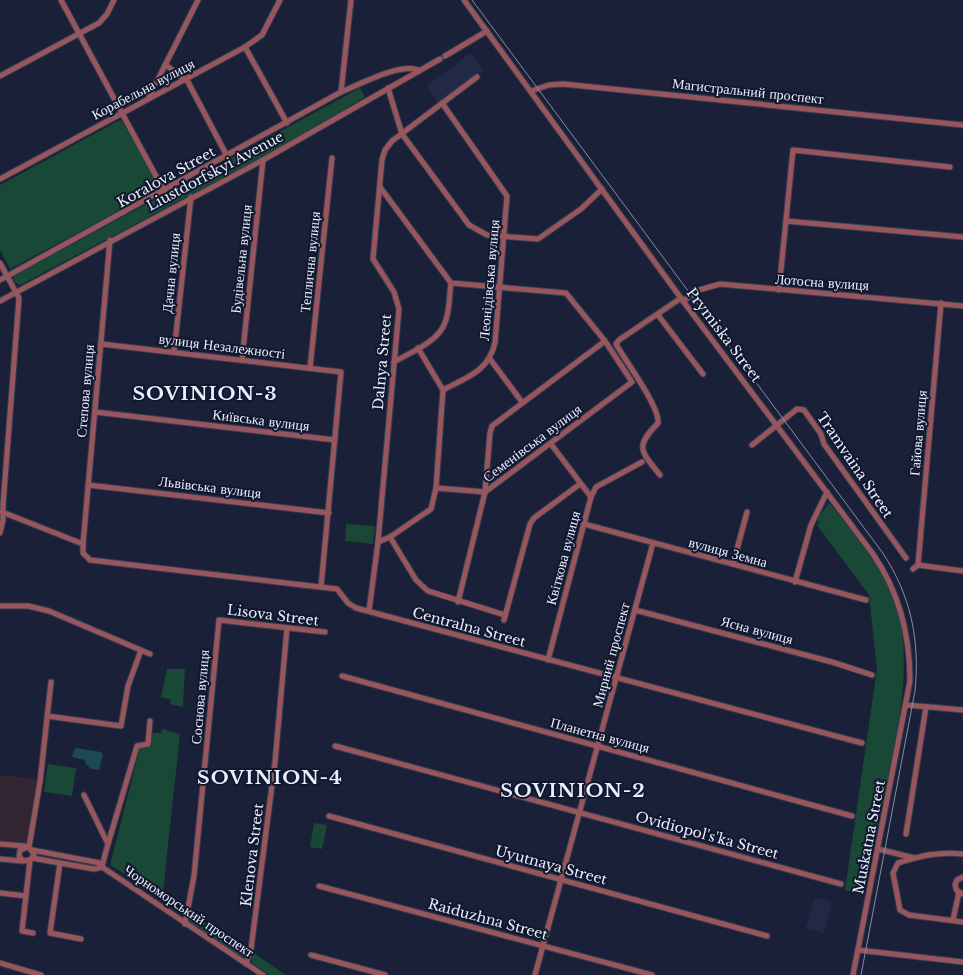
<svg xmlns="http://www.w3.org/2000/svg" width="963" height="975" font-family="'Libre Baskerville',serif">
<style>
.built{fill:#212947}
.education{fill:#322430}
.green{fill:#194836}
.water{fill:#1c4953}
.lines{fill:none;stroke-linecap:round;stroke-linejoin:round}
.minor-casing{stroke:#373d54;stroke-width:7}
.minor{stroke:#97565b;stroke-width:5}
.tram{stroke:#878ca1;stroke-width:1}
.labels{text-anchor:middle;stroke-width:4;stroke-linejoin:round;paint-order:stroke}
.street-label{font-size:14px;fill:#e9eeff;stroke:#11172d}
.district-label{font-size:19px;font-weight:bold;letter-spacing:1px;fill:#e9eeff;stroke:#11172d}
</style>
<rect width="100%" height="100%" fill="#1a2038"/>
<!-- built -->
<g class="built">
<path d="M471 53 484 70 438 103 426 86Z"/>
<path d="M815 897 832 902 824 933 806 928Z"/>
</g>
<!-- education -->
<path class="education" d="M0 775 39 779 29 844 0 841Z"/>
<!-- green -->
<g class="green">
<path d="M360 88 365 97 286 144 22 284 19 285 13 280 14 276Z"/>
<path d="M118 121H122L159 186 158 190 10 269 0 250V185Z"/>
<path d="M829 503C846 521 883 570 892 592 925 675 880 793 868 879L860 893 845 890 877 669 869 595 817 525 819 522 817 519Z"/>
<path d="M346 524 375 526 373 544 345 541Z"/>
<path d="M167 669H185L183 707 170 704 171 700 161 697Z"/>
<path d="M163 729 180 734 163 892 156 894 110 865 140 748 151 745V733H161Z"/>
<path d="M48 764 76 768 72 796 44 792Z"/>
<path d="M314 823 327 825 322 849 310 847Z"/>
<path d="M190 913 243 947 242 950 247 954 246 957 243 958 190 924Z"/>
<path d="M252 952 286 975H269L252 963Z"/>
</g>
<!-- water -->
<path class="water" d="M75 748 101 752 103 754 99 770 91 769 85 763V760L72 757Z"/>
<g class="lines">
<!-- minor casing -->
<g class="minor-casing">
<g id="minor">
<path d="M61 0 164 191"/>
<path d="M464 0 683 301 873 554C899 592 910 634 910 681L853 975"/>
<path d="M245 47 287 123"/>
<path d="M445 56 487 31"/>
<path d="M166 65 188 82 227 156"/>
<path d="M0 76 99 23 107 14 114 0"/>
<path d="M388 88 402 134 469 225 487 235 538 239 581 209 602 189"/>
<path d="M531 91 549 85 563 84 963 125"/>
<path d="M341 92 351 0"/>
<path d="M149 97 198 0"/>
<path d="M0 179 245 47 262 35 280 0"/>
<path d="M380 187 451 283 566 293 605 341 632 382 485 492 436 488"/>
<path d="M786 221 963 237"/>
<path d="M110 240 83 544V553L90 560 337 589 348 603 356 608 862 743"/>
<path d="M0 263 19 298 3 505V520L0 533"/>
<path d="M0 280 341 92C361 84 399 63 419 70"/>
<path d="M779 290 793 150 950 167"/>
<path d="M0 301 263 160 440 59"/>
<path d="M683 301 699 290 720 284 963 306"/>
<path d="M658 315 703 374"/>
<path d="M101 344 341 372 321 587"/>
<path d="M418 348 443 390"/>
<path d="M174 352 191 197"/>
<path d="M490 359 522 402"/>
<path d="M242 360 263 160"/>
<path d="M394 362C409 353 436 343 444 325 450 313 449 296 451 283"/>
<path d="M310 368 332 158"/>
<path d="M95 412 335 440"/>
<path d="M752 445 797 409 804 410 821 434 824 444 906 558"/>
<path d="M660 475C640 450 635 447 658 423 660 407 625 360 616 344L619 340 681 298"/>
<path d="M88 485 329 513"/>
<path d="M591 497 596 487 642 462"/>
<path d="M2 512 83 544"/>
<path d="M584 524 866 600"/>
<path d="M390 537 416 580 428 591 505 615"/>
<path d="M378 542 390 537 431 509 436 488 443 390C467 377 488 372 495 343L507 196 442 103"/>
<path d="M733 564 747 512"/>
<path d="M918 565 941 303"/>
<path d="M913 569 918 565 963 571"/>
<path d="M795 582 811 525 827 492"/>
<path d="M458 602 485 492 490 433 492 426 605 341"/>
<path d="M0 606H28L49 611 150 654"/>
<path d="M635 610 832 662 872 675"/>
<path d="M369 611 378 542 399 309 394 292 373 259 382 160 385 150 392 141 477 77"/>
<path d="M504 620 530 524 534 518 580 484"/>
<path d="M548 660 591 497 551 444"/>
<path d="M342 676 852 816"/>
<path d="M907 705 963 710"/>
<path d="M47 716 121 726 128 686 141 650"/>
<path d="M335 746 841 884"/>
<path d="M84 795 108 844 102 866"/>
<path d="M329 816 767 936"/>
<path d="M906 834 926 707"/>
<path d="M0 844 25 846"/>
<path d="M108 844 137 746 148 744 150 721"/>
<path d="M29 847 20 850 19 856 23 861 30 860 34 855 29 847 40 782 51 682"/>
<path d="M878 849 914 858"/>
<path d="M32 850 100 863 102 867 263 975"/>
<path d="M963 854C940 851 920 856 898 863L893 873 900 910 909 915 963 922"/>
<path d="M32 858 94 869 102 867"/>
<path d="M0 859 22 861"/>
<path d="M30 860 22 931 33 933"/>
<path d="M60 863 50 933 81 939"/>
<path d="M963 877 957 880 955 885 957 891 963 894"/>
<path d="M319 886 652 975"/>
<path d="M0 893 26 896"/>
<path d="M953 920 959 892"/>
<path d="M185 924 194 876 219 620 325 632"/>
<path d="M858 950 963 962"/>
<path d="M311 955 385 975"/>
<path d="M0 963 41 975"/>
<path d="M246 964 251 949 275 762 287 628"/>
<path d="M535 975 653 543"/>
</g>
</g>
<!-- minor -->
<use href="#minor" class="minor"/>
<!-- tram -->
<path class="tram" d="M472 0 882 552C911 595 920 640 915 691L861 975"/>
</g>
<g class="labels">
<!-- street labels -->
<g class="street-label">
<text transform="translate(143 89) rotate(-28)" y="5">Корабельна вулиця</text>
<text transform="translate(748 91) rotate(6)" y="5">Магистральний проспект</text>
<text transform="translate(215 171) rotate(-28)" y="5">Liustdorfskyi Avenue</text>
<text transform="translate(166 177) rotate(-29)" y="5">Koralova Street</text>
<text transform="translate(241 259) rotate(-84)" y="5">Будівельна вулиця</text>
<text transform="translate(310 262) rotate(-84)" y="5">Теплична вулиця</text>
<text transform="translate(171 273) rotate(-84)" y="5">Дачна вулиця</text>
<text transform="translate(489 280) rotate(-85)" y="5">Леонідівська вулиця</text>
<text transform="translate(822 282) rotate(4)" y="5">Лотосна вулиця</text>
<text transform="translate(724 335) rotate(53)" y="5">Prymiska Street</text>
<text transform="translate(222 346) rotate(7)" y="5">вулиця Незалежності</text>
<text transform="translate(382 362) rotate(-85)" y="5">Dalnya Street</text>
<text transform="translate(85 391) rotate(-85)" y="5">Степова вулиця</text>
<text transform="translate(261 420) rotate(7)" y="5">Київська вулиця</text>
<text transform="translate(918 433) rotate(-85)" y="5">Гайова вулиця</text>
<text transform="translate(532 443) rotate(-37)" y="5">Семенівська вулиця</text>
<text transform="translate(855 465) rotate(56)" y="5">Tramvaina Street</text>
<text transform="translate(210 487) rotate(7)" y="5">Львівська вулиця</text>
<text transform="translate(728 552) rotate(15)" y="5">вулиця Земна</text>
<text transform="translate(563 558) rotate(-75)" y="5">Квіткова вулиця</text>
<text transform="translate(273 615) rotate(7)" y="5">Lisova Street</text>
<text transform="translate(469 627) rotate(15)" y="5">Centralna Street</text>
<text transform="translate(757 630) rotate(15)" y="5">Ясна вулиця</text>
<text transform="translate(611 655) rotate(-75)" y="5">Мирний проспект</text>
<text transform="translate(200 697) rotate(-85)" y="5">Соснова вулиця</text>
<text transform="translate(600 735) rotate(15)" y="5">Планетна вулиця</text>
<text transform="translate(707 835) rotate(15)" y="5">Ovidiopol's'ka Street</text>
<text transform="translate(869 837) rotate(-79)" y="5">Muskatna Street</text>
<text transform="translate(252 855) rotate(-83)" y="5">Klenova Street</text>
<text transform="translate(551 865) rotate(15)" y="5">Uyutnaya Street</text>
<text transform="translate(189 911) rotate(34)" y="5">Чорноморський проспект</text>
<text transform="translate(488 919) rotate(15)" y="5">Raiduzhna Street</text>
</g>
<!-- district labels -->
<g class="district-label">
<text x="205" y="400">SOVINION-3</text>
<text x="270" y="784">SOVINION-4</text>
<text x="573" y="797">SOVINION-2</text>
</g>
</g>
</svg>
